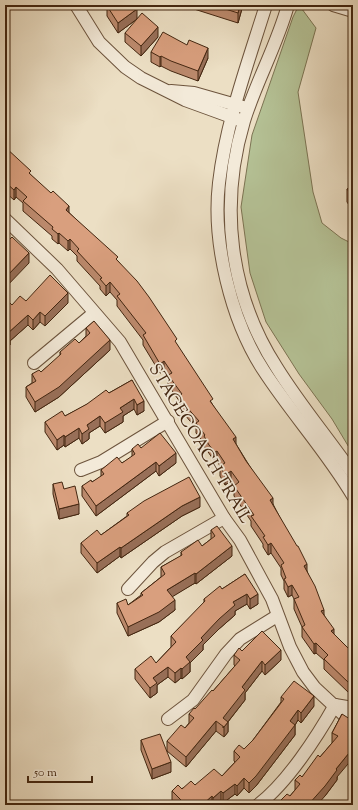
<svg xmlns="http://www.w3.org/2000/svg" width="358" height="810" font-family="'Sorts Mill Goudy',serif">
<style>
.green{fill:#b5c296;stroke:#7c7453}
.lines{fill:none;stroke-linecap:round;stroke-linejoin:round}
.minor-casing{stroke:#6d543d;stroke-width:14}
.minor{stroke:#f3ead9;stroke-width:12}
.wall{fill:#bb896c;stroke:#432610}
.shaded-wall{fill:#986f58;stroke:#432610}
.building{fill:#d99f7e;stroke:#432610}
.labels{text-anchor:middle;stroke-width:3.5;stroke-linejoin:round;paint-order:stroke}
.street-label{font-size:17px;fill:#432610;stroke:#f3ead9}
</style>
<rect width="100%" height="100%" fill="#ecdfc4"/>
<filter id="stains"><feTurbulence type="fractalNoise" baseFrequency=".005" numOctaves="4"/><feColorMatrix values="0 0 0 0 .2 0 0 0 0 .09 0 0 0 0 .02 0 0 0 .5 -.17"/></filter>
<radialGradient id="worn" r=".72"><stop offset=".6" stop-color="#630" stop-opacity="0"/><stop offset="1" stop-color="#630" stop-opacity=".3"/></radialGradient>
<!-- green -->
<path class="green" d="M299 5 316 28 298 92 313 192 322 223 341 238 353 244V454L332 419 299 374 266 322 250 273 241 207 252 135 293 17Z"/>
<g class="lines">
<!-- minor casing -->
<g class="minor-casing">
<g id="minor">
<path d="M76 5 99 42 125 67 141 78 185 100 240 120"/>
<path d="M266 5C248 63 226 122 219 183 212 242 231 321 264 371 292 414 327 452 353 496"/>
<path d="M288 5C277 45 256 82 244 121 219 205 229 294 277 368 300 405 328 438 353 474"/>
<path d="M333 5 353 11"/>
<path d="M171 91 194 93 243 107"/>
<path d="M5 219 57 269 120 342 224 518 240 540 272 599 290 647 303 672 315 688 343 714 353 718"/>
<path d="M34 363 94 313"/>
<path d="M81 470 101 462 168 421"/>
<path d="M128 589 153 562 165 552 224 518"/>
<path d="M335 705 353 708"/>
<path d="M168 719 193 700 226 654 240 639 277 616"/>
<path d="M258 805C287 783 317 737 335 705"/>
</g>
</g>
<!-- minor -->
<use href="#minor" class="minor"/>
</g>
<!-- wall -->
<g class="wall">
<path d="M103 5H134L137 19 118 33 107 16V10Z"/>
<path d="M194 5H243L238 23 194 9Z"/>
<path d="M125 33 158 37 141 56 125 42Z"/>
<path d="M151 52 208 58 198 81 171 71 161 66 160 67 151 62Z"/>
<path d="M5 147 31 175 118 261 177 345 236 444 273 504 307 571 324 615 334 635 350 651 349 693 324 669V660L316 653 314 654 302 637V627L294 609V599L292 595 288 597 284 589V581L281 575V568L271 553 268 555 263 547V544L251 526V521L234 496V486H235L231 481 225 485 220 476V466L217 461 215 462 204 446V443L196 433V428L184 414 180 405V402L168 385V378L164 371 160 373 143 345V340L117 306V300L110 292 106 296 100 289V286L77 261V256L70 249 68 251 59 243 58 244 52 239V236L23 211V203L16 197 14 200 5 192Z"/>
<path d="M353 184V211L347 202V189Z"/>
<path d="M26 301 68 303 45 326 40 322 33 330 28 325 10 341V345L5 350 12 305Z"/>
<path d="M86 328 110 350 59 397 35 412 26 397V387L32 383V374L41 372 60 356V352L79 343 86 336Z"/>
<path d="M132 380 144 411 137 415 134 409 123 416V422L105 433 100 426 89 433V439L82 444 79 438 65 447 64 445 57 450 45 432V422L65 416 109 393Z"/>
<path d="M141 448 176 463 159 476 156 471 96 516 82 496V486L92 482 101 477V470L122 463 132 457V449Z"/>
<path d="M53 484 64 489 79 514 59 519 53 494Z"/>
<path d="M200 507 182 516 121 558 120 556 97 573 81 553V543L101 535 127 516V513Z"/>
<path d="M211 530 232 556 196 584 195 583 172 596 175 610 159 622 128 636 117 613V603L128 605 141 595V593L161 577V567L181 556V552L202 546 211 539Z"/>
<path d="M245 574 258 604 250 609 247 604 235 611V615L219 629 203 645V650L190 663V672L182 679 181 678 175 683 168 677 157 685V693L150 698 135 679V669L156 663 171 647V636L204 603V599L222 589Z"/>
<path d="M242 651 281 660 265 675 262 671 245 693V700L228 722V732L224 737 216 731 186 767 167 751V741L185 728 189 723V714L195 709 213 691 235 666 234 665V655Z"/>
<path d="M281 697 314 706 301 723 298 720 295 725V735L256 786 249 793 244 788 237 796 235 794 223 803 221 801 217 805H176L172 801V791L195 785 222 776 235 762 234 761V751L244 749 253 740 281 702Z"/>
<path d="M342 714 337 780 325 796H290L295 790V780L302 777 320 757 332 743V733Z"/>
<path d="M141 740 171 772 152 779 141 750Z"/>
</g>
<!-- shaded-wall -->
<g class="shaded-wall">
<path d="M240 5H243L238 23V13Z"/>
<path d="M137 9V19L118 33V23Z"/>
<path d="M158 27V37L141 56V46Z"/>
<path d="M208 48V58L198 81V71Z"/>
<path d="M161 56V66L160 67V57Z"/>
<path d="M16 187V197L14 200V190Z"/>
<path d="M69 206V216L66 210Z"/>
<path d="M59 233V243L58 244V234Z"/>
<path d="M70 239V249L68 251V241Z"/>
<path d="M29 253V263L5 288V278Z"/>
<path d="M110 282V292L106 296V286Z"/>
<path d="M68 293V303L45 326V316Z"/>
<path d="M40 312V322L33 330V320Z"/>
<path d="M28 315V325L10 341V345L5 350V340L8 333Z"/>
<path d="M110 340V350L59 397 35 412V402Z"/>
<path d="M164 361V371L160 373V364Z"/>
<path d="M134 399V409L123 416V422L105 433V423L120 408Z"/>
<path d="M144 401V411L137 415V405Z"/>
<path d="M100 416V426L89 433V439L82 444V434L87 425Z"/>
<path d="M79 428V438L65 447V437Z"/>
<path d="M64 435V445L57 450V440Z"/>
<path d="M236 437V447L233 439Z"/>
<path d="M217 451V461L215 462V452Z"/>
<path d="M176 453V463L159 476V466Z"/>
<path d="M156 462V471L96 516V506Z"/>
<path d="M231 471V481L225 485V475Z"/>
<path d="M200 497V507L182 516 121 558V548L182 506Z"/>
<path d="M273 498V508L270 500Z"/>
<path d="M79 504V514L59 519V509Z"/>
<path d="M271 543V553L268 555V545Z"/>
<path d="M232 546V556L196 584V574Z"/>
<path d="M120 547V556L97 573V563Z"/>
<path d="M307 564V574L304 566Z"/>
<path d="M195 573V583L167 600V590Z"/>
<path d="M292 585V595L288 597V587Z"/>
<path d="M247 594V604L235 611V615L219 629 203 645V650L190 663V672L182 679V669L186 657 201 638 233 602Z"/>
<path d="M258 594V604L250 609V599Z"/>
<path d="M175 600V610L159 622 128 636V627Z"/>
<path d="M324 610V620L321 611Z"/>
<path d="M334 629V639L331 631Z"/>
<path d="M316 643V653L314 654V644Z"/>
<path d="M281 650V660L265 675V665Z"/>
<path d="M262 661V671L245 693V700L223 728V718L242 687Z"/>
<path d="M168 667V677L157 685V693L150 698V688L153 678Z"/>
<path d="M181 668V678L175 683V673Z"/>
<path d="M353 678V688L349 693V683Z"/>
<path d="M314 696V706L301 723V713Z"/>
<path d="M298 710V720L295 725V735L256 786 249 793V783L290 721Z"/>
<path d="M216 721V731L186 767V757Z"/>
<path d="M228 722V732L224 737V727Z"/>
<path d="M353 748V758L337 777V780L325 796 317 805H308L336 769Z"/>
<path d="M171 762V772L152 779V769Z"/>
<path d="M244 778V788L237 796V786Z"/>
<path d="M235 784V794L223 803V793Z"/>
<path d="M221 791V801L217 805H213V798Z"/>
<path d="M212 796V805H202Z"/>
</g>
<!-- building -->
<g class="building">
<path d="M108 5H134L137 9 118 23 107 6Z"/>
<path d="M213 5H240L238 13Z"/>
<path d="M142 13 158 27 141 46 125 33Z"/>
<path d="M163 32 187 45 189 40 208 48 198 71 171 61 161 56 160 57 151 52Z"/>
<path d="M5 147 31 171 29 173 51 193 53 191 69 206 66 210 118 257 116 259 137 281 149 297 177 339 175 341 213 399 210 401 236 437 233 439 246 461 273 498 270 500 297 546H298L307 564 304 566 315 586 324 610 321 611 334 629 331 631 353 653V678L349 683 324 659 328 655 316 643 314 644 302 627 305 625 294 599 299 597 292 585 288 587 284 579 286 578 281 565 284 563 271 543 268 545 263 537 265 536 251 516 254 515 234 486 239 482 231 471 225 475 220 466 225 463 217 451 215 452 209 445 204 436 205 435 196 423 199 421 184 404 180 395 182 394 168 375 172 373 164 361 160 364 143 335 146 333 117 296 120 294 110 282 106 286 100 279 102 278 77 251 79 249 70 239 68 241 59 233 58 234 52 229 53 227 23 201 27 197 16 187 14 190 5 182Z"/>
<path d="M353 184V198L347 189Z"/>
<path d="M12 237 29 253 5 278V244Z"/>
<path d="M50 275 68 293 45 316 40 312 33 320 28 315 8 333 10 335 5 340V304L8 301 12 305 20 296 26 301Z"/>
<path d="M94 321 110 340 59 387 35 402 26 387 36 381 32 374 39 370 41 372 61 354 60 352 75 339 79 343 90 333 86 328Z"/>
<path d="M132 380 144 401 137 405 134 399 120 408 123 412 105 423 100 416 87 425 89 429 82 434 79 428 65 437 64 435 57 440 45 422 62 411 65 416 87 404 106 390 109 393Z"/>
<path d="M160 433 176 453 159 466 156 462 96 506 82 486 91 480 92 482 104 474 101 470 117 457 122 463 135 454 132 449 138 444 141 448Z"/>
<path d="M189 477 200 497 182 506 121 548 120 547 97 563 81 543 97 530 101 535 129 515 127 513 144 501Z"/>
<path d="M62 482 64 489 75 486 79 504 59 509 53 484Z"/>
<path d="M217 526 232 546 196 574 195 573 167 590 175 600 159 612 128 627 117 603 126 599 128 605 143 595 141 593 165 574 161 567 182 555 181 552 198 540 202 546 215 536 211 530Z"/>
<path d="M245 574 258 594 250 599 247 594 233 602 235 605 219 619 201 638 203 640 186 657 190 662 182 669 181 668 175 673 168 667 153 678 157 683 150 688 135 669 151 656 156 663 176 642 171 636 205 601 204 599 220 586 222 589Z"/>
<path d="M262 631 281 650 265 665 262 661 242 687 245 690 223 718 228 722 224 727 216 721 186 757 167 741 181 725 185 728 194 718 189 714 194 708 195 709 212 690 213 691 240 660 234 655 239 648 242 651Z"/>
<path d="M294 681 314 696 301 713 298 710 290 721 295 725 256 776 249 783 244 778 237 786 235 784 223 793 221 791 213 798 212 796 202 805H186L172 791 178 785 182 789 191 781 195 785 214 769 222 776 240 757 234 751 239 745 244 749 253 740 284 699 281 697Z"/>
<path d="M342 714 353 721V748L336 769 337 770 325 786 308 805H276L287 794 290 796 300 784 295 780 300 775 302 777 318 755 320 757 338 736 332 733Z"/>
<path d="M160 734 171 762 152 769 141 740Z"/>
</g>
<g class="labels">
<!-- street labels -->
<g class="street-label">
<text transform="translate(201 443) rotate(59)" y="6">STAGECOACH TRAIL</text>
</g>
</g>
<!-- margin -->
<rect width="358" height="810" fill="none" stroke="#ecdfc4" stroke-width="20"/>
<rect x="6" y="6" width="346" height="798" fill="none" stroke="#432610" stroke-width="2"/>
<rect x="10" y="10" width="338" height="790" fill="none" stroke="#432610"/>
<!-- scale -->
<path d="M28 776v6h64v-6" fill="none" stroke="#432610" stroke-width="2"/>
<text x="34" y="776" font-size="12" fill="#432610" stroke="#f3ead9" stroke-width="3" paint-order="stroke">50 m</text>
<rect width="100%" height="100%" filter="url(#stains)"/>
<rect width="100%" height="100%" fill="url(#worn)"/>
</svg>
